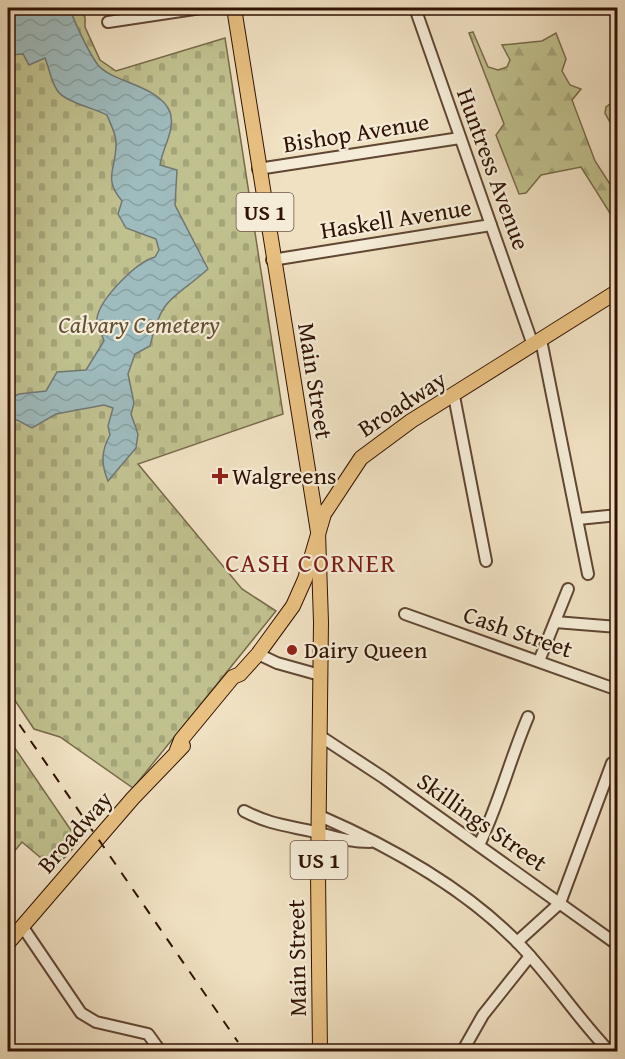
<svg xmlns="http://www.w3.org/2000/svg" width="625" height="1059" font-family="'Gentium Book Plus',serif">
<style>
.forest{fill:url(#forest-firs);stroke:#786a49;stroke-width:1.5}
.cemetery{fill:url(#cemetery-stones);stroke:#786a49;stroke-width:1.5}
.water{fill:url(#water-waves);stroke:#727773;stroke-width:1.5}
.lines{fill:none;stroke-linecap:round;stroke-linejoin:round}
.minor-casing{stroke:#604633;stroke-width:14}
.major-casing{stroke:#301203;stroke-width:16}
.minor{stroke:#f5ecd7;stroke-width:10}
.major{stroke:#e8c081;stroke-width:14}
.rail{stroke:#301203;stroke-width:2;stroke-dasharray:10 10;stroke-linecap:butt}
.poi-dot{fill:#8f2418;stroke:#f5ecd7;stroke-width:2}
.labels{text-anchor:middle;stroke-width:4.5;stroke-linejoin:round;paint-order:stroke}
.shield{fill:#f5ecd7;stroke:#6b5343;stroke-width:1.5}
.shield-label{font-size:22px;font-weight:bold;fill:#301203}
.street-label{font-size:24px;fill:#301203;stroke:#f5ecd7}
.park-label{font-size:24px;font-style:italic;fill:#624f34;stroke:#f5ecd7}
.poi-label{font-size:24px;fill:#301203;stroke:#f5ecd7;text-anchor:start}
.neighbourhood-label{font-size:26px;letter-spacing:1.5px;fill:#7a1f14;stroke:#f5ecd7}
</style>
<defs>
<pattern id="forest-firs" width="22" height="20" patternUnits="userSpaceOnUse" patternTransform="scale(1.5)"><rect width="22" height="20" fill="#c0c18f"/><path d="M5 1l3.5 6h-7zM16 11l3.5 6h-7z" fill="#a5a57a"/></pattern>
<pattern id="cemetery-stones" width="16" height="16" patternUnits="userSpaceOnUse" patternTransform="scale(1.5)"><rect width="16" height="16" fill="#c0c18f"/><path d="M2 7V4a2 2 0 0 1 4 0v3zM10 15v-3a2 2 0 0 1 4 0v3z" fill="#a5a57a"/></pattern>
<pattern id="water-waves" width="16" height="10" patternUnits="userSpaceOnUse" patternTransform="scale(1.5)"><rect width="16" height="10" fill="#9ebbbd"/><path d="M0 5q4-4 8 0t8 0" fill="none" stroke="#88a0a1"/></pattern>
</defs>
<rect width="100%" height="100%" fill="#f0e1c2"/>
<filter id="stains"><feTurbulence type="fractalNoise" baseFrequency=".00333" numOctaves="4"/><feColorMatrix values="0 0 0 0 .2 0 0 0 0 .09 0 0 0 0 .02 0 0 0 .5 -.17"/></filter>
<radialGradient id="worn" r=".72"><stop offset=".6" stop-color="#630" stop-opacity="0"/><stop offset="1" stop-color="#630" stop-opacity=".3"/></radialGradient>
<!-- forest -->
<g class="forest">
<path d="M473 32 488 67 498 70 507 67 510 60 502 45 542 41 556 33 566 59 562 71 570 85 581 89 572 100 595 161 617 195V219L615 221 581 167 541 175 526 193 519 194 496 135 504 124 469 33Z"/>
<path d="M617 99V135L605 113 606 107Z"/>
</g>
<!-- cemetery -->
<g class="cemetery">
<path d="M8 8H77L85 17V27L100 60 116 71 225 38 283 414 138 464 242 589 276 611 133 788 60 737 34 729 8 690Z"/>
<path d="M8 738 79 842 54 869 22 842 8 859Z"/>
</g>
<!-- water -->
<path class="water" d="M8 8H69C77 26 86 49 98 65 113 83 159 85 170 112 176 129 162 149 160 165L177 170 175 205 208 269C172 301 162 295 150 346L135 354 128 374 134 403 131 414 138 434 136 448 108 481C101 464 101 451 110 435L108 426 113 408 104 405 56 414 32 428 17 420 8 422V399L19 394 46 391 57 372 86 370 104 341C102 334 96 325 97 318 100 299 136 262 155 257L159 250 156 239 126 228 118 214 122 201C102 178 117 168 116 142 116 134 110 123 107 115 94 108 64 102 57 90 51 81 49 68 45 58L29 65 23 54 8 55Z"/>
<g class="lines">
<!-- minor casing -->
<g class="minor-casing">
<g id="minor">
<path d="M415 8 533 345"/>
<path d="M108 22 201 8"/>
<path d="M258 169 460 138"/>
<path d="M272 260 491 225"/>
<path d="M541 340 588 574"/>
<path d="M454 396 486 561"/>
<path d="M578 519 618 515"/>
<path d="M405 614 618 690"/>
<path d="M555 622 618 627"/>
<path d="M258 654 277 663 320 675"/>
<path d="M539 661 568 589"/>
<path d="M320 736 384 778 618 945"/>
<path d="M244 811C269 824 284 825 311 831 332 836 348 842 370 842"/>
<path d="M320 816C391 847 464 887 519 944 552 978 577 1018 610 1052"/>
<path d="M479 845C499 804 510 759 528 717"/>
<path d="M22 926 81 1013 96 1022 148 1034 161 1052"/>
<path d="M517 942 560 903 612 763"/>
<path d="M462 1052 483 1015 530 956"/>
</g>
</g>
<!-- major casing -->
<g class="major-casing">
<g id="major">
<path d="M234 8 318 532 321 622 318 873 320 1052"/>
<path d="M177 750 181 740 233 677 240 674 258 654 293 606 305 579 324 514 361 458 411 421 618 291"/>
<path d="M8 943 133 798 183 746"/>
</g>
</g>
<!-- minor -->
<use href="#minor" class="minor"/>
<!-- major -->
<use href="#major" class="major"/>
<!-- rail -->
<path class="rail" d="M8 708 238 1042"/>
</g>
<!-- markers -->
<g class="poi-dot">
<path d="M217 467h6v6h6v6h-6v6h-6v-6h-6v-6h6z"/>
<circle cx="292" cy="650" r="6"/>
</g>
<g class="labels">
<!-- shield labels -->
<g class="shield">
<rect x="236.5" y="193" width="57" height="38" rx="4.5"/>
<rect x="290.5" y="841" width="57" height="38" rx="4.5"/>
</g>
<g class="shield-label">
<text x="265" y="220">US 1</text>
<text x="319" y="868">US 1</text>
</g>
<!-- street labels -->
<g class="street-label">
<text transform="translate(356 133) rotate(-9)" y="8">Bishop Avenue</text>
<text transform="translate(493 169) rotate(70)" y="8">Huntress Avenue</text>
<text transform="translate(396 219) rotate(-9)" y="8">Haskell Avenue</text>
<text transform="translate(315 381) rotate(81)" y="8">Main Street</text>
<text transform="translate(402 404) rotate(-33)" y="8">Broadway</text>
<text transform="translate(518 632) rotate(19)" y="8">Cash Street</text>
<text transform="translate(482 822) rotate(35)" y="8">Skillings Street</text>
<text transform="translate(75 832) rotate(-49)" y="8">Broadway</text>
<text transform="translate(297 958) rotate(-91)" y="8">Main Street</text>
</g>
<!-- park labels -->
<g class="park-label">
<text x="139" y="333">Calvary Cemetery</text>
</g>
<!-- poi labels -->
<g class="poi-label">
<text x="232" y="484">Walgreens</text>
<text x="304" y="658">Dairy Queen</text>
</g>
<!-- neighbourhood labels -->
<g class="neighbourhood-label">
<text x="311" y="572">CASH CORNER</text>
</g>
</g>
<!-- margin -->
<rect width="625" height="1059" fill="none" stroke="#f0e1c2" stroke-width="30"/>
<rect x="9" y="9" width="607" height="1041" fill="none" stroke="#301203" stroke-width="3"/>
<rect x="15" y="15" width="595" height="1029" fill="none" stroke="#301203" stroke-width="1.5"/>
<rect width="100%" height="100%" filter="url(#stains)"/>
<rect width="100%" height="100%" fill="url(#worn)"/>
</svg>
